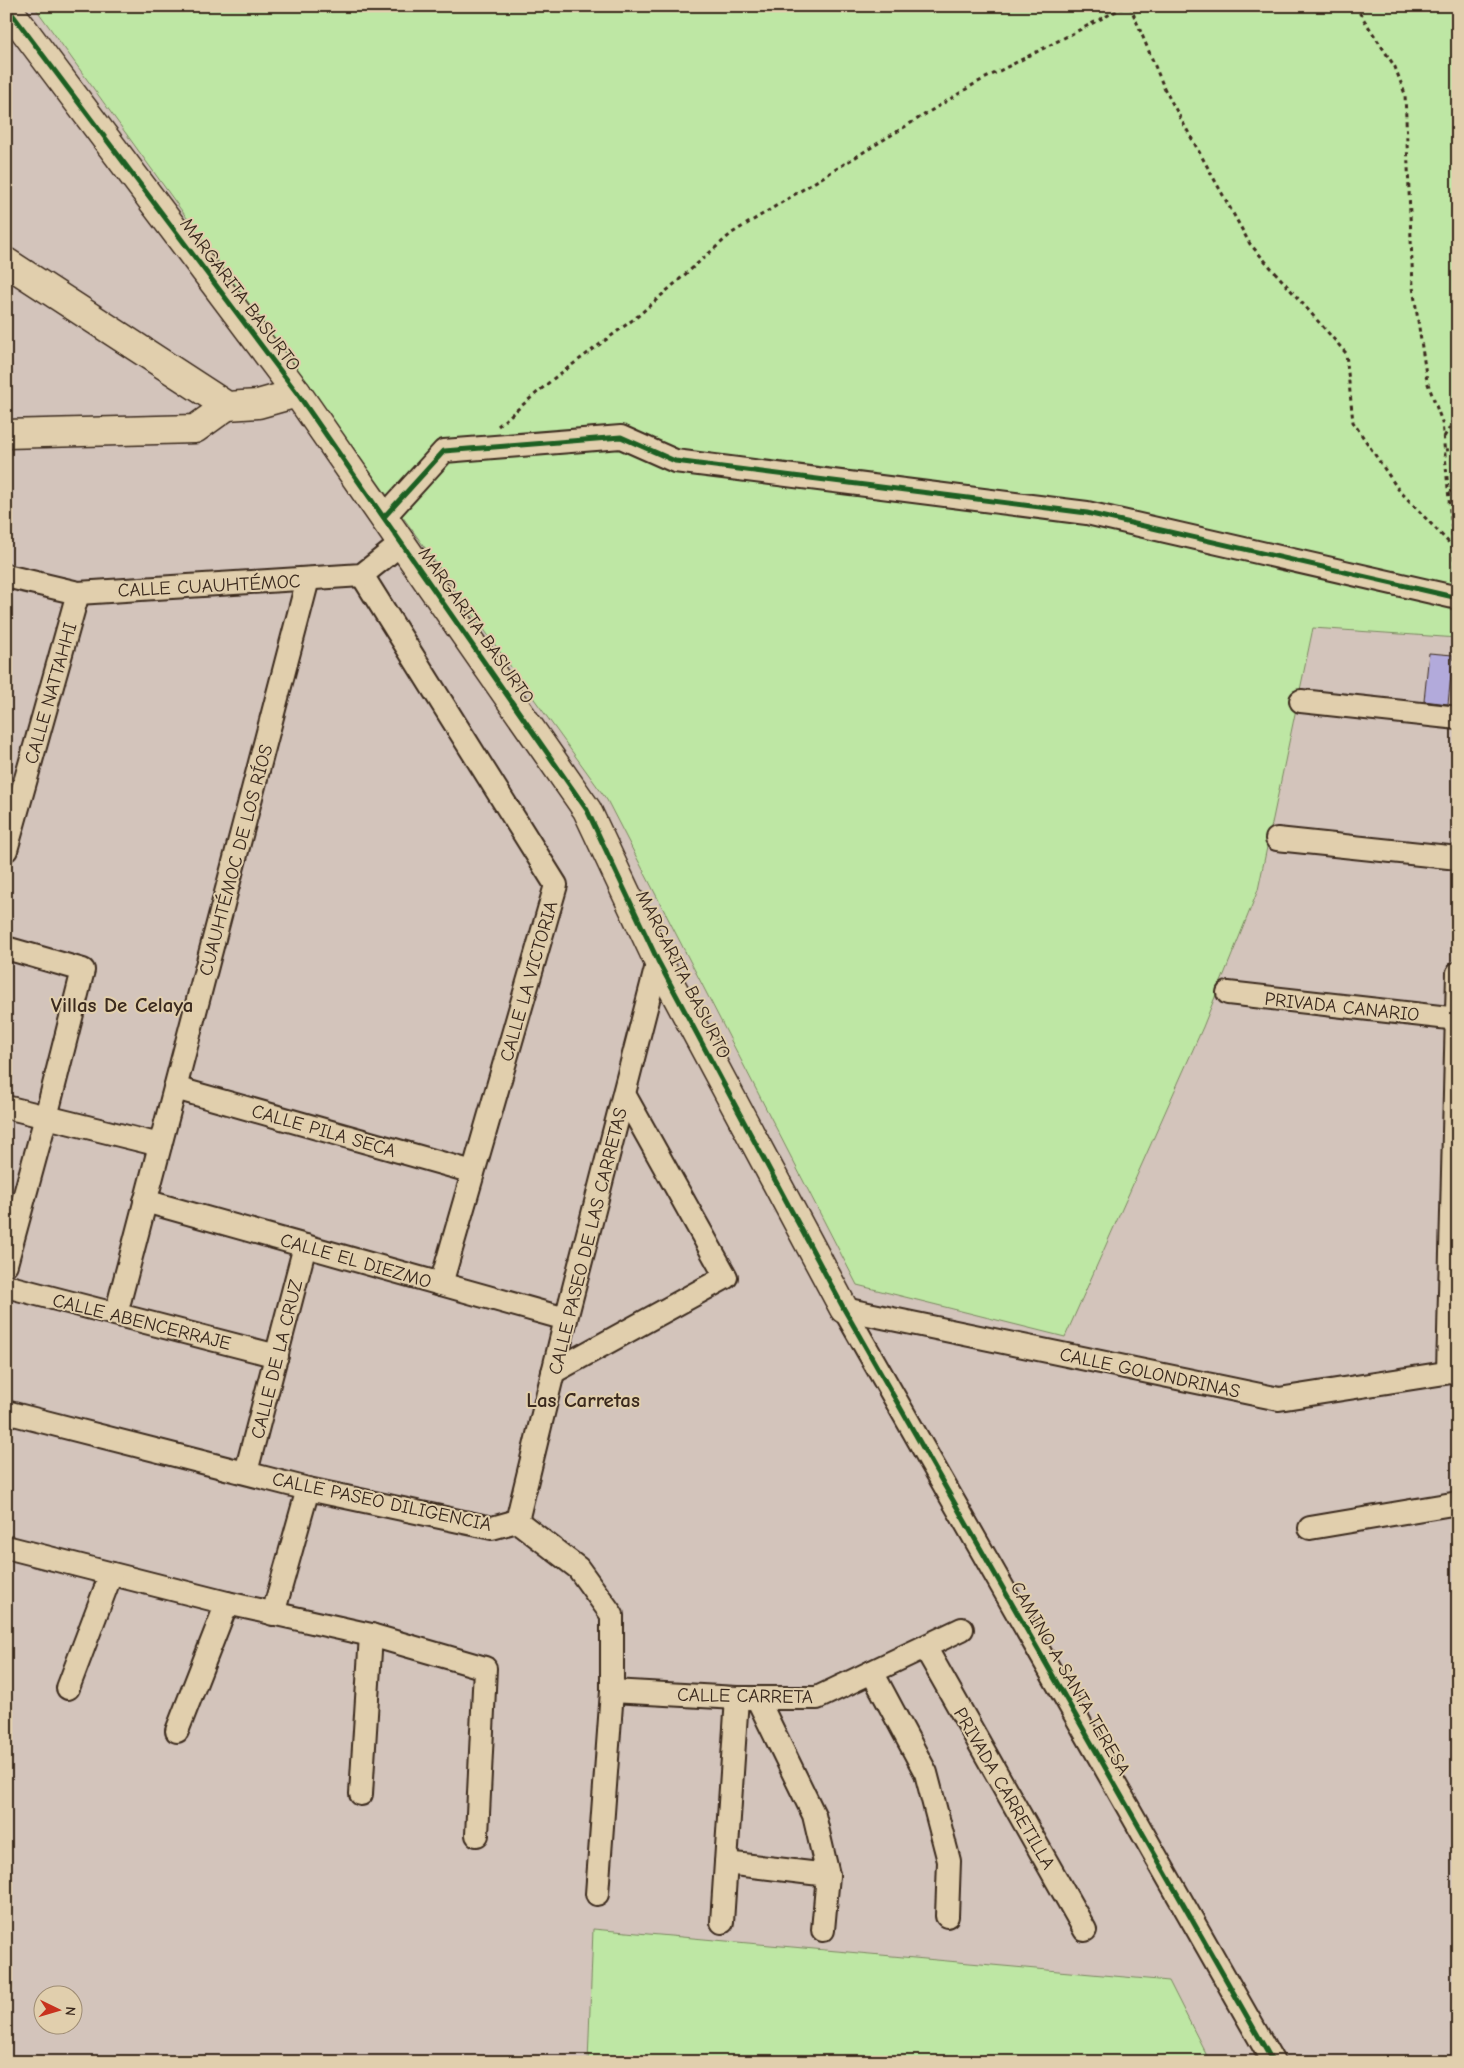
<svg xmlns="http://www.w3.org/2000/svg" width="1464" height="2068" font-family="'Comic Neue',sans-serif">
<style>
.green{fill:#bee7a4;stroke:#7c8861}
.building{fill:#b2aadb;stroke:#3b2a1e}
.lines{fill:none;stroke-linecap:round;stroke-linejoin:round}
.street-casing{stroke:#3b2a1e;stroke-width:26}
.secondary-casing{stroke:#3b2a1e;stroke-width:31}
.path{stroke:#3b2a1e;stroke-width:3;stroke-dasharray:4 4;stroke-linecap:butt}
.street{stroke:#e1cfad;stroke-width:22}
.secondary{stroke:#e1cfad;stroke-width:28}
.cycleway-casing{stroke:#e1cfad;stroke-width:8}
.cycleway{stroke:#1b5e20;stroke-width:5}
.labels{text-anchor:middle;stroke-width:4;stroke-linejoin:round;paint-order:stroke}
.street-label{font-size:19px;fill:#3b2a1e;stroke:#e1cfad}
.quarter-label{font-size:21px;font-weight:bold;fill:#3b2a1e;stroke:#e1cfad}
</style>
<rect width="100%" height="100%" fill="#d3c4bb"/>
<filter id="ink" filterUnits="userSpaceOnUse"><feTurbulence type="fractalNoise" baseFrequency=".02" numOctaves="2"/><feDisplacementMap in="SourceGraphic" scale="10" xChannelSelector="R" yChannelSelector="G"/><feConvolveMatrix kernelMatrix="1 2 1 2 8 2 1 2 1" color-interpolation-filters="sRGB"/></filter>
<g filter="url(#ink)">
<!-- green -->
<g class="green">
<path d="M34 6H1458V638L1313 628 1258 890 1203 1027 1065 1337 857 1285 607 800Z"/>
<path d="M593 1929 1169 1981 1210 2062H588Z"/>
</g>
<!-- building -->
<path class="building" d="M1429 653 1453 655 1448 704 1424 701Z"/>
<g class="lines">
<!-- street casing -->
<g class="street-casing">
<g id="street">
<path d="M384 517 444 451 621 437 675 461 1087 513 1458 598"/>
<path d="M362 575 556 885 441 1284"/>
<path d="M6 576 78 593 362 575 402 543"/>
<path d="M1301 701 1458 718"/>
<path d="M1277 839 1458 858"/>
<path d="M6 850 78 593"/>
<path d="M6 948 83 970 46 1117 6 1264"/>
<path d="M1228 993 1458 1019"/>
<path d="M175 1088 473 1172"/>
<path d="M6 1107 160 1145"/>
<path d="M145 1201 566 1319"/>
<path d="M6 1286 277 1356"/>
<path d="M844 1309 1273 2062"/>
<path d="M844 1309 1279 1399 1458 1371"/>
<path d="M116 1314 308 579"/>
<path d="M553 1372 726 1277 624 1094"/>
<path d="M1448 1372 1458 973"/>
<path d="M6 1412 308 1489 492 1528 517 1521"/>
<path d="M246 1472 305 1246"/>
<path d="M1310 1528 1458 1503"/>
<path d="M6 1547 227 1603 371 1635 485 1668 477 1835"/>
<path d="M273 1614 308 1489"/>
<path d="M925 1647 1085 1930"/>
<path d="M872 1672 926 1773 949 1861 947 1916"/>
<path d="M68 1688 111 1574"/>
<path d="M612 1691 737 1698H817L962 1629"/>
<path d="M757 1698 814 1815 828 1875 823 1930"/>
<path d="M177 1731 227 1603"/>
<path d="M361 1794 371 1635"/>
<path d="M726 1863 828 1875"/>
<path d="M597 1894 612 1691V1615L578 1568 517 1521 566 1319 658 961"/>
<path d="M722 1922 737 1698"/>
</g>
</g>
<!-- secondary casing -->
<g class="secondary-casing">
<g id="secondary">
<path d="M6 6 297 393 587 810 658 961 844 1309"/>
<path d="M6 262 227 406 258 404 297 393"/>
<path d="M6 434 195 429 227 406"/>
</g>
</g>
<!-- path -->
<g class="path">
<path d="M1130 6 1165 90 1250 244 1346 353 1353 422 1398 489 1453 547"/>
<path d="M1355 6 1395 67 1405 94 1413 287 1427 381 1442 422 1456 577"/>
<path d="M498 426 553 379 638 316 732 233 976 83 1126 6"/>
<path d="M1444 437 1458 414"/>
<path d="M1445 450 1458 449"/>
</g>
<!-- street -->
<use href="#street" class="street"/>
<!-- secondary -->
<use href="#secondary" class="secondary"/>
<!-- cycleway casing -->
<g class="cycleway-casing">
<g id="cycleway">
<path d="M6 6 297 393 587 810 658 961 844 1309 1273 2062"/>
<path d="M384 517 444 451 621 437 675 461 1087 513 1458 598"/>
</g>
</g>
<!-- cycleway -->
<use href="#cycleway" class="cycleway"/>
</g>
</g>
<g class="labels">
<!-- street labels -->
<g class="street-label">
<text transform="translate(241 294) rotate(53)" y="7">MARGARITA BASURTO</text>
<text transform="translate(209 585) rotate(-3)" y="7">CALLE CUAUHTÉMOC</text>
<text transform="translate(477 625) rotate(55)" y="7">MARGARITA BASURTO</text>
<text transform="translate(50 693) rotate(-74)" y="7">CALLE NATTAHHI</text>
<text transform="translate(235 860) rotate(-75)" y="7">CUAUHTÉMOC DE LOS RÍOS</text>
<text transform="translate(684 974) rotate(63)" y="7">MARGARITA BASURTO</text>
<text transform="translate(528 981) rotate(-74)" y="7">CALLE LA VICTORIA</text>
<text transform="translate(1342 1006) rotate(6)" y="7">PRIVADA CANARIO</text>
<text transform="translate(324 1130) rotate(16)" y="7">CALLE PILA SECA</text>
<text transform="translate(587 1241) rotate(-76)" y="7">CALLE PASEO DE LAS CARRETAS</text>
<text transform="translate(356 1260) rotate(16)" y="7">CALLE EL DIEZMO</text>
<text transform="translate(142 1321) rotate(14)" y="7">CALLE ABENCERRAJE</text>
<text transform="translate(276 1359) rotate(-76)" y="7">CALLE DE LA CRUZ</text>
<text transform="translate(1150 1372) rotate(12)" y="7">CALLE GOLONDRINAS</text>
<text transform="translate(382 1501) rotate(12)" y="7">CALLE PASEO DILIGENCIA</text>
<text transform="translate(1071 1678) rotate(60)" y="7">CAMINO A SANTA TERESA</text>
<text transform="translate(745 1695) rotate(1)" y="7">CALLE CARRETA</text>
<text transform="translate(1005 1788) rotate(60)" y="7">PRIVADA CARRETILLA</text>
</g>
<!-- quarter labels -->
<g class="quarter-label">
<text x="122" y="1012">Villas De Celaya</text>
<text x="583" y="1407">Las Carretas</text>
</g>
</g>
<!-- margin -->
<rect width="1464" height="2068" fill="none" stroke="#e1cfad" stroke-width="25"/>
<rect x="12" y="12" width="1439" height="2043" fill="none" stroke="#3b2a1e" stroke-width="2" filter="url(#ink)"/>
<!-- north arrow -->
<g transform="translate(58 2010) rotate(95)"><circle r="24" fill="#e1cfad" stroke="#9f8d74"/>
<path d="M0-4L9 19L0 12L-9 19Z" fill="#c8321e"/>
<text y="-8" font-size="14" font-weight="bold" text-anchor="middle" fill="#3b2a1e">N</text>
</g>
</svg>
